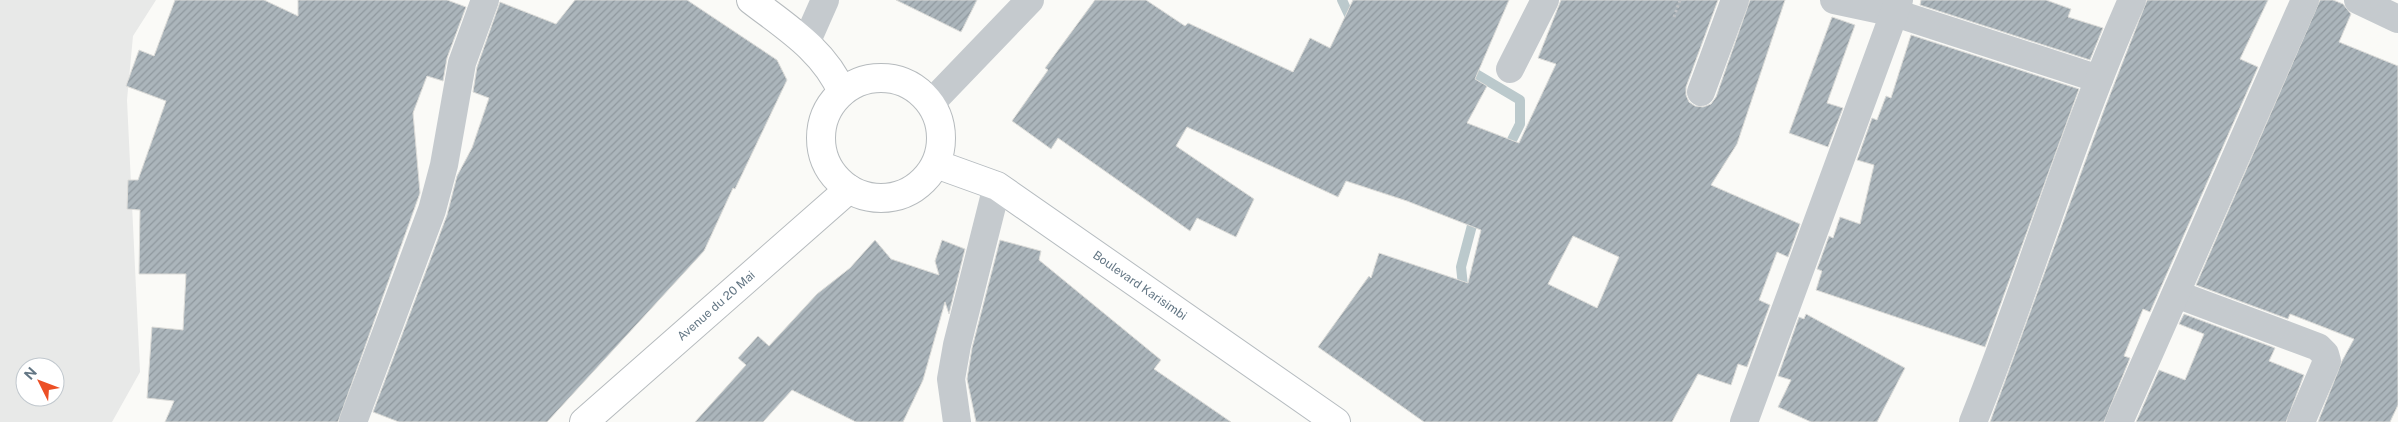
<svg xmlns="http://www.w3.org/2000/svg" width="2398" height="422" font-family="'Public Sans',sans-serif">
<style>
.built{fill:#e8e9e8;fill-rule:evenodd}
.lines{fill:none;stroke-linecap:round;stroke-linejoin:round}
.stream{stroke:#bbc9cc;stroke-width:10}
.building{fill:url(#building-hatch);stroke:#dcdcd9;fill-rule:evenodd}
.primary-casing{stroke:#b6bcc0;stroke-width:30}
.trunk-casing{stroke:#b6bbbe;stroke-width:30}
.path{stroke:#bfc2c5;stroke-width:3;stroke-dasharray:2.5 2.5;stroke-linecap:butt}
.minor{stroke:#c5cace;stroke-width:28}
.primary{stroke:#fff;stroke-width:28}
.trunk{stroke:#fff;stroke-width:28}
.labels{text-anchor:middle;stroke-width:5;stroke-linejoin:round;paint-order:stroke}
.street-label{font-size:12px;fill:#637684;stroke:#fff}
</style>
<defs>
<pattern id="building-hatch" width="6" height="6" patternUnits="userSpaceOnUse" patternTransform="scale(1.25)"><rect width="6" height="6" fill="#abb5bb"/><path d="M-1 1l2-2M0 6l6-6M5 7l2-2" fill="none" stroke="#8f989e"/></pattern>
</defs>
<rect width="100%" height="100%" fill="#fafaf7"/>
<!-- built -->
<path class="built" d="M0 0H156L133 36 127 100 140 372 112 422H0ZM25 367H55V397H25Z"/>
<g class="lines">
<!-- stream -->
<g class="stream">
<path d="M1342 0 1349 15 1357 19"/>
<path d="M1466 68 1520 100V124L1506 152"/>
<path d="M1464 295 1461 267 1475 214"/>
</g>
</g>
<!-- building -->
<g class="building">
<path d="M175 0H264L298 16V0H447L466 7 447 58 443 81 427 76 413 113 420 193 338 422H165L174 401 147 398 152 327 183 330 186 274H139L140 210 127 209 128 180H138L166 101 126 86 139 50 154 56Z"/>
<path d="M575 0H687L777 60 787 80 735 189 733 188 704 251 547 422H399L373 412 447 215 457 176 472 148 489 98 473 92 477 67 500 2 556 24Z"/>
<path d="M896 0H977L961 32Z"/>
<path d="M1095 0H1146L1185 26 1188 23 1293 72 1310 38 1330 48 1353 0H1509L1475 79 1487 86 1467 123 1519 143 1556 64 1538 58 1561 0H1718L1686 87V95L1689 102 1695 106 1703 107 1711 104 1716 97 1750 0H1785L1737 144 1711 185 1800 224 1788 257 1777 252 1759 300 1770 305 1747 367 1738 364 1731 385 1698 374 1672 422H1424L1318 347 1369 276 1371 278 1379 253 1468 283 1481 230 1407 201 1346 181 1338 197 1187 127 1176 146 1254 199 1236 237 1197 218 1190 231 1058 138 1051 149 1012 121 1048 70 1045 68ZM1573 236 1619 257 1597 308 1548 284Z"/>
<path d="M1921 0H2046L2071 9 2068 17 2103 28 2090 60 1920 5Z"/>
<path d="M2147 0H2268L2240 59 2258 67 2150 312 2143 309 2124 356 2130 358 2104 422H1990L2104 110Z"/>
<path d="M2320 0H2333L2343 4 2351 14 2339 42 2398 66V405L2390 422H2318L2342 361 2354 339 2290 314 2288 319 2196 285Z"/>
<path d="M1832 17 1855 25 1827 103 1843 108 1828 147 1789 133Z"/>
<path d="M1911 35 2079 89 1985 347 1816 290 1822 271 1817 269 1829 236 1833 238 1840 217 1860 224 1874 165 1857 160 1872 118 1877 120 1886 96 1891 98Z"/>
<path d="M875 240 891 259 939 275 935 261 942 240 965 249 949 314 945 302 923 380 903 422H856L792 390 763 422H695L746 365 738 358 758 336 769 346 817 294 850 268Z"/>
<path d="M1000 240 1041 251 1039 260 1161 360 1154 369 1231 422H976L967 379 972 348Z"/>
<path d="M1806 314 1905 368 1877 422H1811L1778 407 1791 380 1778 376 1799 317 1804 319Z"/>
<path d="M2184 314 2275 348 2269 361 2304 375 2286 422H2136L2159 370 2185 380 2204 334 2179 324Z"/>
</g>
<g class="lines">
<!-- primary casing -->
<g class="primary-casing">
<g id="primary">
<path id="s1" d="M936 164 997 186 1336 422"/>
</g>
</g>
<!-- trunk casing -->
<g class="trunk-casing">
<g id="trunk">
<path d="M751 0C786 27 824 50 842 92"/>
<circle cx="881" cy="138" r="60"/>
<path id="s2" d="M584 422 849 189"/>
</g>
</g>
<!-- path -->
<path class="path" d="M1674 17 1680 0"/>
<!-- minor -->
<g class="minor">
<path d="M1834 0 1895 13 2099 79"/>
<path d="M2358 0 2398 19"/>
<path d="M806 43 825 0"/>
<path d="M1510 69 1545 0"/>
<path d="M1701 92 1735 0"/>
<path d="M931 103 1030 0"/>
<path d="M2176 294 2318 347 2325 354 2327 361 2301 422"/>
<path d="M353 422 432 210 444 165 462 63 485 0"/>
<path d="M957 422 951 379 957 345 997 186"/>
<path d="M1744 422 1899 0"/>
<path d="M1973 422C2029 283 2071 137 2132 0"/>
<path d="M2119 422 2305 0"/>
</g>
<!-- primary -->
<use href="#primary" class="primary"/>
<!-- trunk -->
<use href="#trunk" class="trunk"/>
</g>
<g class="labels">
<!-- street labels -->
<g class="street-label">
<text dy="4" stroke="none"><textPath href="#s1" startOffset="239">Boulevard Karisimbi</textPath></text>
<text dy="4" stroke="none"><textPath href="#s2" startOffset="176">Avenue du 20 Mai</textPath></text>
</g>
</g>
<!-- north arrow -->
<g transform="translate(40 382) rotate(312)"><circle r="24" fill="#ffffff" stroke="#c1c8ce"/>
<path d="M0-4L9 19L0 12L-9 19Z" fill="#ec4f25"/>
<text y="-8" font-size="14" font-weight="bold" text-anchor="middle" fill="#637684">N</text>
</g>
</svg>
